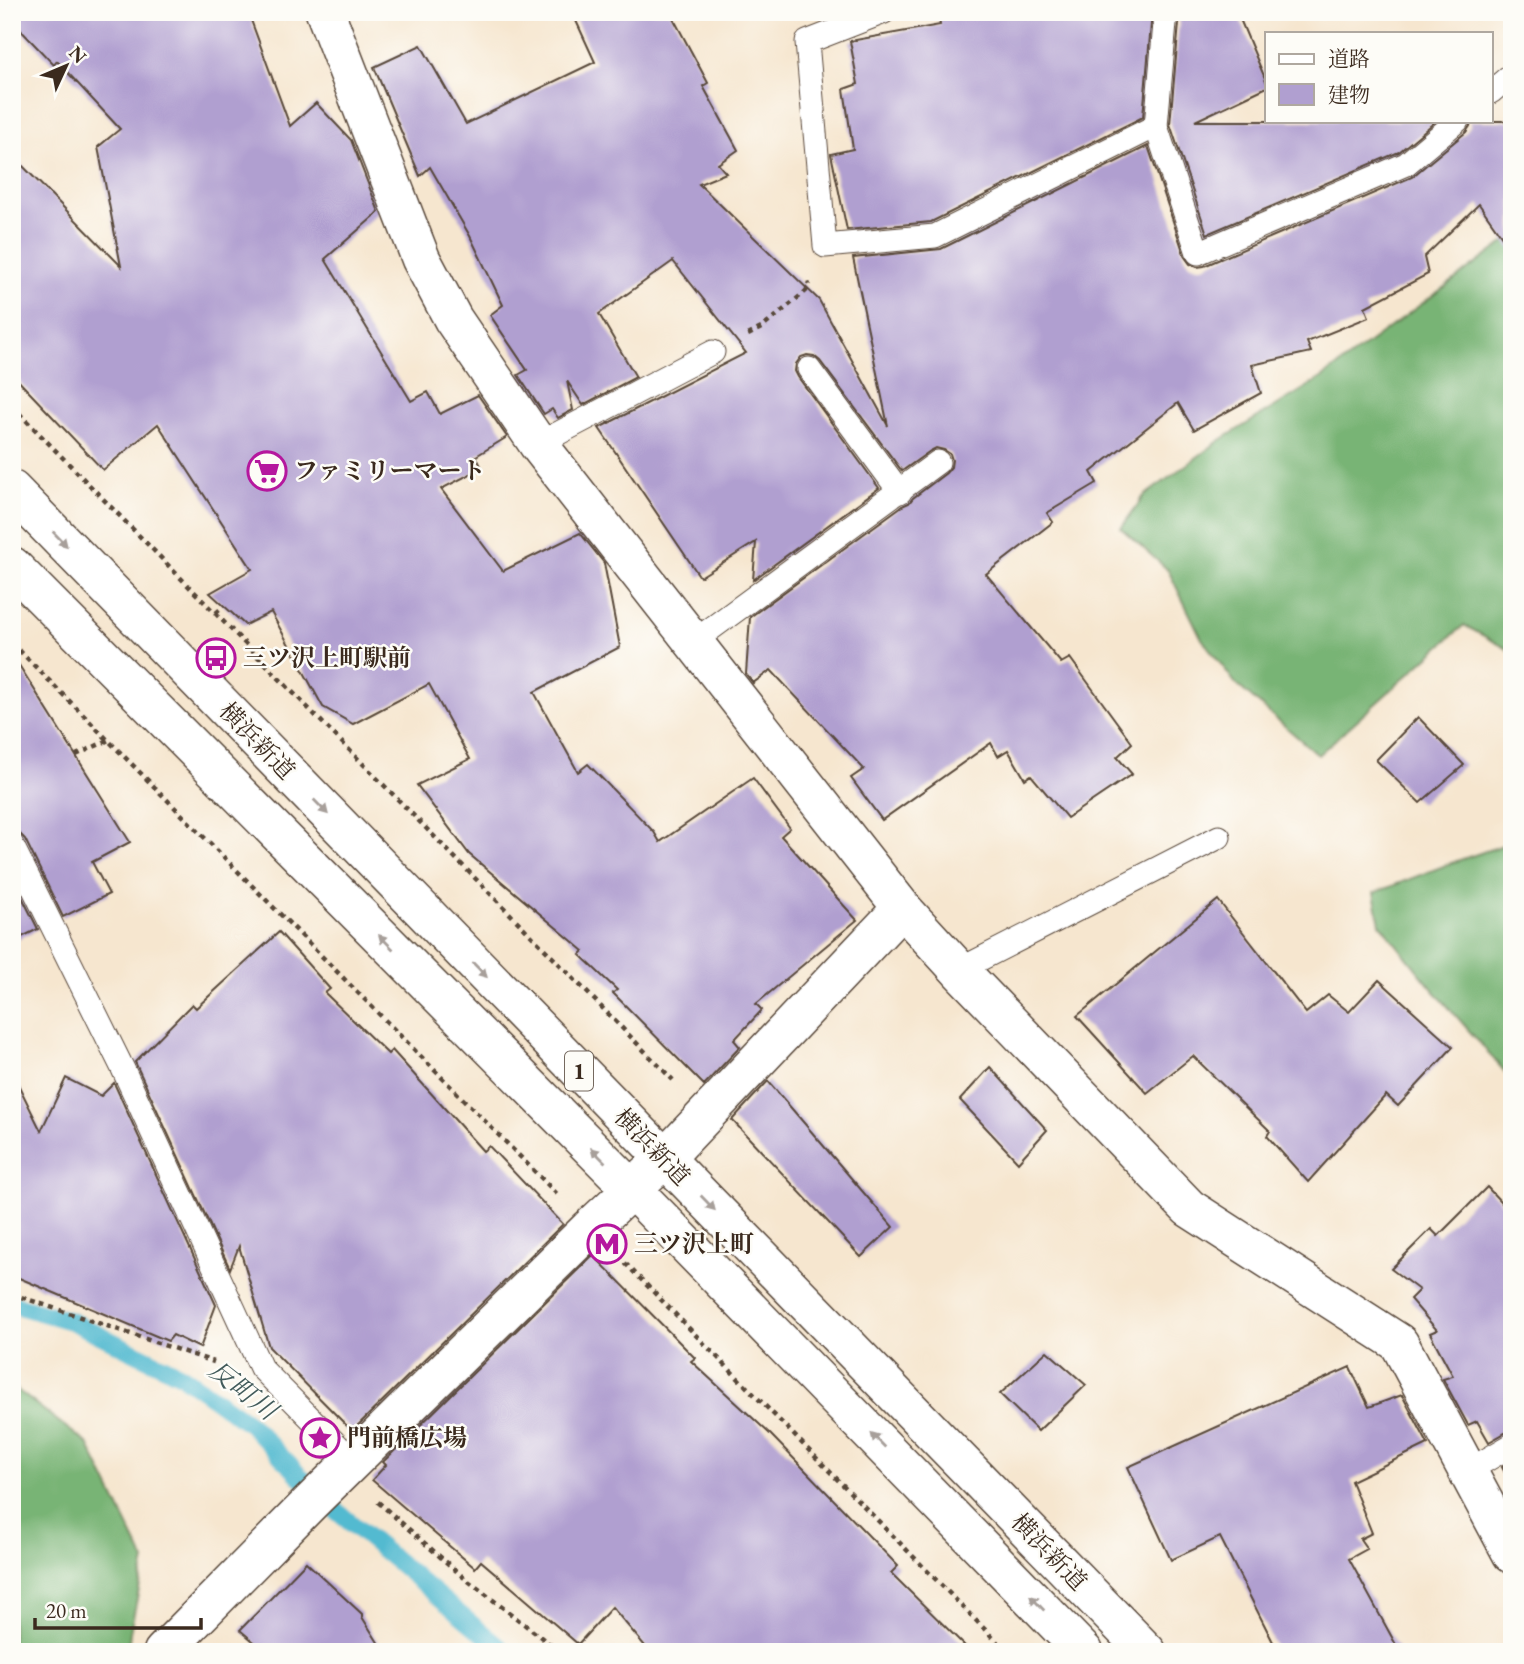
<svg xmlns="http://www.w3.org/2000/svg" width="1524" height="1664" font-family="'EB Garamond','Noto Serif JP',serif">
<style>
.forest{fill:#78b474;stroke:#5a6f49;stroke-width:2}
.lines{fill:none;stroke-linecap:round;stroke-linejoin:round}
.stream{stroke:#52bad0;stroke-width:18}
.building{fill:#b09fd0}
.service-casing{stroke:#574639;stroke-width:25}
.minor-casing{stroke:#574639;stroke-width:41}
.trunk-casing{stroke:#574639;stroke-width:41}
.path{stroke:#574639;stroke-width:4.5;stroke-dasharray:5 5;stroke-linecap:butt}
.service{stroke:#fff;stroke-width:23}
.minor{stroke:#fff;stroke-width:38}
.trunk{stroke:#fff;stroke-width:38}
.oneway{fill:#a79f9a}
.labels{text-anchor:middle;stroke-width:5;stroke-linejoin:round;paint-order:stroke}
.shield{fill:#fdfcf7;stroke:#75695f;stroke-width:2}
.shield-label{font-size:23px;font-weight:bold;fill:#3b2a1e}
.poi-label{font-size:24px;font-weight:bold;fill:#3b2a1e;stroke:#fdfcf7;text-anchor:start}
.street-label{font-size:24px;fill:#3b2a1e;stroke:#fdfcf7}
.water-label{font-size:26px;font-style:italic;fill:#435c5c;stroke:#fdfcf7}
</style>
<rect width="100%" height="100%" fill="#fdfcf7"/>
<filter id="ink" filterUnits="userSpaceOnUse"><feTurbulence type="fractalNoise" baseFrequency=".0143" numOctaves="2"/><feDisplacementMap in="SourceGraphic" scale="14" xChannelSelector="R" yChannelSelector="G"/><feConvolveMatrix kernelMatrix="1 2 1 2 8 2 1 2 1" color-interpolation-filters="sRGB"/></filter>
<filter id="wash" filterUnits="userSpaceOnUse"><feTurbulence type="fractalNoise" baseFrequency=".00686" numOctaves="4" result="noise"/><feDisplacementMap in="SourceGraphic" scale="28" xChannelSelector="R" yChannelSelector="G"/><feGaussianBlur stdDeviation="1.57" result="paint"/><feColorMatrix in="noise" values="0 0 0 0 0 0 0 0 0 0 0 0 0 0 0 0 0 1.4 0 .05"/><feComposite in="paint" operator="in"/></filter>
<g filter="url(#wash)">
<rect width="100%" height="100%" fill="#f6e6cf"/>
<!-- forest -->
<g class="forest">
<path d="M1512 237V654L1506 648 1464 625 1318 755 1236 684 1202 639 1168 570 1121 528 1144 496 1219 441 1323 377Z"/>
<path d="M1512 842V1080L1431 987 1380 924 1374 893 1454 862Z"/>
<path d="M12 1386 88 1444 145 1561 130 1632 128 1652H12Z"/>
</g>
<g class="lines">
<!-- stream -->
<path class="stream" d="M12 1304 71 1321 181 1375 250 1424 321 1498 505 1652"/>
</g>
<g id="blocks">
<!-- building -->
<g class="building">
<path d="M12 12H248L290 126 316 103 351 140 379 212 325 259 411 401 428 392 440 414 478 395 507 437 476 456 482 468 441 489 503 571 580 533 604 563 620 647 534 692 578 772 588 764 654 832 660 842 753 778 790 828 781 836 857 920 756 1004 762 1010 734 1040 740 1047 704 1085 613 993 617 990 580 955 584 951 469 854 417 785 470 759 429 684 353 724 323 707 271 612 245 625 210 593 252 569 158 424 103 470 12 374V155L121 266 98 147 120 129 57 61 54 65 12 21Z"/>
<path d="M572 12H670L708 83 703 86 738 150 718 164 726 173 699 184 819 300 888 426 853 258 941 249 1148 146 1185 257 1190 264 1197 267 1204 266 1412 177 1466 132 1470 126 1471 121H1512V251L1479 204 1424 257 1428 274 1365 307 1369 317 1307 342 1311 352 1252 365 1261 393 1194 430 1178 403 1091 472 1097 483 1047 513 1053 522 986 574 1061 663 1070 658 1132 743 1117 757 1132 774 1067 818 1031 775 1025 779 1008 750 998 756 991 743 882 820 851 778 864 769 771 670 753 683 746 674 750 617 902 506 909 503 913 498 946 473 951 467 952 460 950 454 944 450 936 448 930 451 902 471 820 361 814 356 807 355 801 357 796 364 795 371 798 377 879 488 753 580 756 542 700 577 599 428 746 353 673 261 599 314 636 377 583 405 567 381 573 410 558 418 552 409 544 414 518 375 527 370 490 315 503 305 470 236 430 167 420 176 374 67 421 45 466 124 595 62Z"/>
<path d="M938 12H1152L1143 117 931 222 847 230 831 154 853 149 844 89 858 84 850 41 940 25Z"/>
<path d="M1180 12H1237L1267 83V87L1195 121H1436L1399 152 1207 234 1170 124Z"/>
<path d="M12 654 130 842 92 862 109 894 63 917 25 839 19 833 12 831Z"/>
<path d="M1418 717 1464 765 1420 803 1376 760Z"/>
<path d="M12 877 38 929 12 942Z"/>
<path d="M1218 900 1306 1013 1328 995 1349 1012 1379 980 1453 1047 1398 1106 1386 1095 1308 1182 1267 1136 1270 1131 1193 1056 1147 1093 1077 1016Z"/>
<path d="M279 932 330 989 325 993 388 1054 392 1050 483 1151 489 1146 563 1224 352 1431 269 1347 239 1246 230 1269 135 1062 192 1004 196 1008Z"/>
<path d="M990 1067 1047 1130 1018 1162 960 1100Z"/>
<path d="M12 1072 41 1131 66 1078 101 1096 114 1083 216 1305 200 1348 173 1335 168 1341 12 1275Z"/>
<path d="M768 1081 893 1227 861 1257 732 1120Z"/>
<path d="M1487 1187 1512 1214V1431L1505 1433 1489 1442 1477 1421 1468 1425 1443 1379 1453 1376 1430 1333 1437 1330 1410 1299 1419 1290 1391 1269 1431 1229 1438 1236Z"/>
<path d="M593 1255 695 1358 691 1361 770 1434 898 1566 891 1573 971 1652H650L612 1607 578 1644 481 1561 475 1568 372 1480 386 1465 383 1462Z"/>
<path d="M1047 1351 1086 1385 1038 1431 1000 1394Z"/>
<path d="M1350 1367 1369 1407 1402 1395 1428 1444 1351 1481 1372 1533 1360 1539 1367 1549 1349 1559 1400 1652H1278L1220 1537 1171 1560 1128 1467Z"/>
<path d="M1512 1461V1486L1502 1467Z"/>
<path d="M306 1562 362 1614V1617L384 1652H266L240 1630Z"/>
</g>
</g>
</g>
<g filter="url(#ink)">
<use href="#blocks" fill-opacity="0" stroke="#574639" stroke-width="2"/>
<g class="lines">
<!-- service casing -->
<g class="service-casing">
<g id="service">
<path d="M884 12 807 42 825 246 935 236 1156 126"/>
<path d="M1166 12 1156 126 1198 253 1406 164 1457 121"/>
<path d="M1491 92 1512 74"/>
<path d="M809 369 900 492"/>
<path d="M538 444 713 352"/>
<path d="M693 642 938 462"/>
<path d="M12 845 123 1069 261 1368 353 1461"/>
<path d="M959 970 1219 837"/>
<path d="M1466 1472 1512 1445"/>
</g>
</g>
<!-- minor casing -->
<g class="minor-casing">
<g id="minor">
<path d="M325 12 421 259 453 319 538 444 902 908 959 970 1189 1208 1399 1343 1512 1554"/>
<path d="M163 1652 310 1503 590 1228 664 1159 902 908"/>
</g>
</g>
<!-- trunk casing -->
<g class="trunk-casing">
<g id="trunk">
<path d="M12 490 1147 1652"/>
<path d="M12 566 631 1188 1084 1652"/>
</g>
</g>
<!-- path -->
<g class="path">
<path d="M748 335 763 327 806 291 809 282"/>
<path d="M12 406 673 1080"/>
<path d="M216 613 224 606"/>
<path d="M12 643 557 1194"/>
<path d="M76 755 109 740"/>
<path d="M625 1263 1007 1652"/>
<path d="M12 1294 214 1362"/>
<path d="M378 1502 462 1576 560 1652"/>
</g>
<!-- service -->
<use href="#service" class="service"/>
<!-- minor -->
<use href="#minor" class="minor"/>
<!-- trunk -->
<use href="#trunk" class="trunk"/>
</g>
<!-- one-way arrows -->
<defs><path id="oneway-solid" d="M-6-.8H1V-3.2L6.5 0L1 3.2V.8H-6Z" transform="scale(1.75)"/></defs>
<g class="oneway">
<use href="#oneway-solid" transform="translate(60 539) rotate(46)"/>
<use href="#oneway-solid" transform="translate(321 807) rotate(46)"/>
<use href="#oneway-solid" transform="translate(386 942) rotate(-135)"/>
<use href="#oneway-solid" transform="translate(480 970) rotate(46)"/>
<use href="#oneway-solid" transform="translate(598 1155) rotate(-135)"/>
<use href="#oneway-solid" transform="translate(708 1203) rotate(46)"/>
<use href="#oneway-solid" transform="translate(878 1440) rotate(-134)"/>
<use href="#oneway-solid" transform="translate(1037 1603) rotate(-134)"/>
</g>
</g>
<!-- icons -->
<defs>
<g id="supermarket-ring" transform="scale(2.0125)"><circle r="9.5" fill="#fdfcf7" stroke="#b5179e" stroke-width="1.5"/><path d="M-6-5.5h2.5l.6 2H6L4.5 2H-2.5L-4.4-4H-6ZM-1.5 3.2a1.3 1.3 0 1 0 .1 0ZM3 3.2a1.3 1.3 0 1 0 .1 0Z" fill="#b5179e"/></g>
<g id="bus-ring" transform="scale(2.0125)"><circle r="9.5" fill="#fdfcf7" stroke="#b5179e" stroke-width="1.5"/><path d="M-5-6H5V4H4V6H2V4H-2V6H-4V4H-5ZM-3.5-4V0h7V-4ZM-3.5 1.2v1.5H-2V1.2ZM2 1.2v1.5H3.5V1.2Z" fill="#b5179e"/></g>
<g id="metro-ring" transform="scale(2.0125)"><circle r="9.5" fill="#fdfcf7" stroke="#b5179e" stroke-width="1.5"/><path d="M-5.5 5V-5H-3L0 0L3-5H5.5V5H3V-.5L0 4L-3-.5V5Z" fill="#b5179e"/></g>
<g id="sight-ring" transform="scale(2.0125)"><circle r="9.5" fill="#fdfcf7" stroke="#b5179e" stroke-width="1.5"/><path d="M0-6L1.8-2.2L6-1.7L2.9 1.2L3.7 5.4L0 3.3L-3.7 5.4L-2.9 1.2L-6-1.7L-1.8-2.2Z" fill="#b5179e"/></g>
</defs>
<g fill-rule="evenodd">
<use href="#supermarket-ring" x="267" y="471"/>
<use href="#bus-ring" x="216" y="658"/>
<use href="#metro-ring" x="607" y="1244"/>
<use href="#sight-ring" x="320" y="1438"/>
</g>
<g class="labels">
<!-- shield labels -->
<rect class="shield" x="565" y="1051.5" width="28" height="39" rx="5"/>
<g class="shield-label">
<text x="579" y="1079">1</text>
</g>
<!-- poi labels -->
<g class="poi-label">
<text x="294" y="479">ファミリーマート</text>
<text x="243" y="666">三ツ沢上町駅前</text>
<text x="634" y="1252">三ツ沢上町</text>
<text x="347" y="1446">門前橋広場</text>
</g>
<!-- street labels -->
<g class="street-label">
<text transform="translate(257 741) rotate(46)" y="8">横浜新道</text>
<text transform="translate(652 1147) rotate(46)" y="8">横浜新道</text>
<text transform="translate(1049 1552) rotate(46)" y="8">横浜新道</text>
</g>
<!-- water labels -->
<g class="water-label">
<text transform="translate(243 1390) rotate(38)" y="9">反町川</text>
</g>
</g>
<!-- margin -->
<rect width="1524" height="1664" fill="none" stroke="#fdfcf7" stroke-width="42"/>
<!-- legend -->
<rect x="1265" y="32" width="228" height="91" fill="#fdfcf7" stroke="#afa8a0" stroke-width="2"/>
<rect x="1279" y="54" width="35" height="10" fill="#ffffff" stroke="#afa8a0" stroke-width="2"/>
<text x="1328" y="66" font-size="21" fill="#3b2a1e">道路</text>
<rect x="1279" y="84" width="35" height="21" fill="#b09fd0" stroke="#afa8a0" stroke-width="2"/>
<text x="1328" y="102" font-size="21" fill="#3b2a1e">建物</text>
<!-- north arrow -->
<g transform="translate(66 66) rotate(46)" stroke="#fdfcf7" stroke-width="5" paint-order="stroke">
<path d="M0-5L12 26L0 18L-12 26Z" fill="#3b2a1e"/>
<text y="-10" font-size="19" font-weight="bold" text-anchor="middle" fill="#3b2a1e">N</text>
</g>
<!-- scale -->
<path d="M35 1618v10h166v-10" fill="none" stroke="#3b2a1e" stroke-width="3.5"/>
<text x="46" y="1618" font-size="21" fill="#3b2a1e" stroke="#fdfcf7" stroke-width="5" paint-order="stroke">20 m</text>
</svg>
